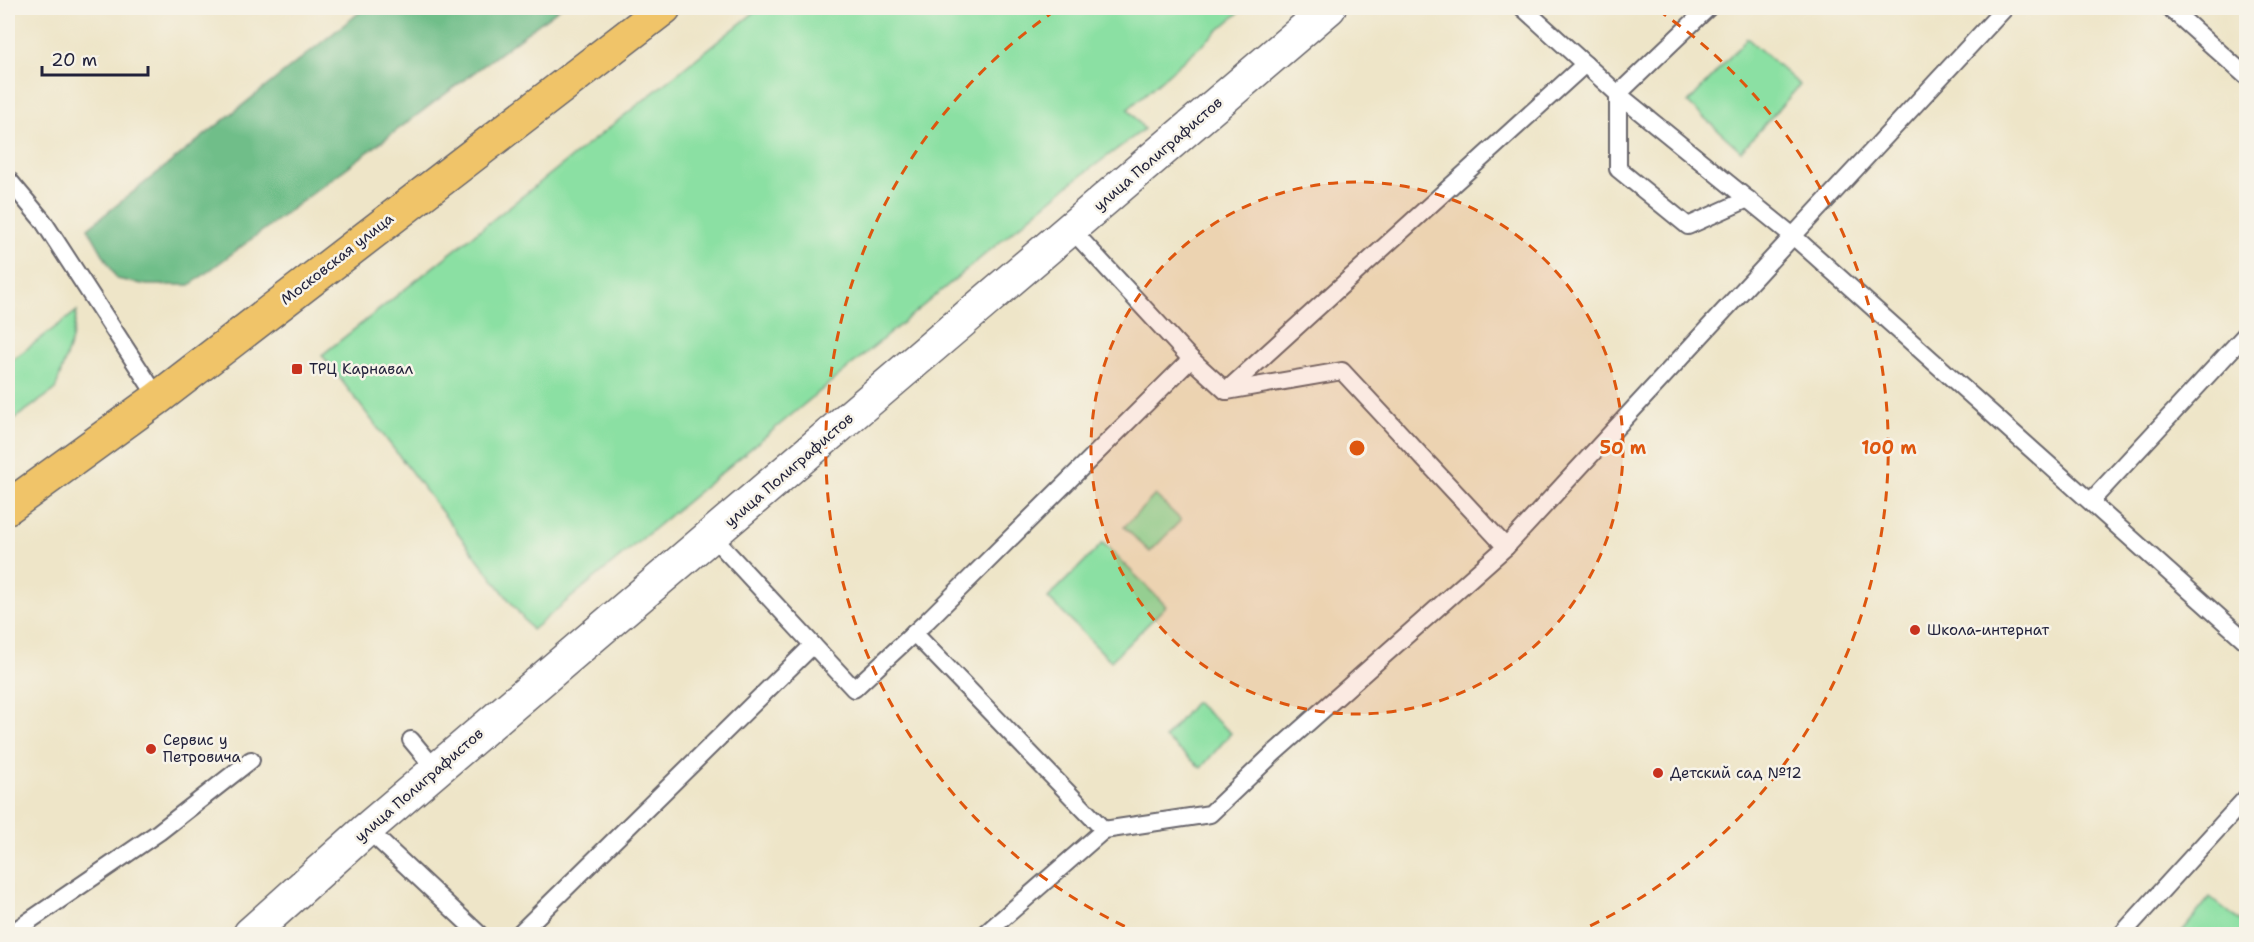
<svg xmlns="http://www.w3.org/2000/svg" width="2254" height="942" font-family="'Shantell Sans',sans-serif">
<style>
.green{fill:#8be0a3;stroke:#56816f;stroke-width:1.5}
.forest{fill:#70be89;stroke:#497062;stroke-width:1.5}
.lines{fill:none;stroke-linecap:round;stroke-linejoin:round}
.service-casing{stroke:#69666c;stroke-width:20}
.minor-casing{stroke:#69666c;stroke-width:36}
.primary-casing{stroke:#69666c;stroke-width:36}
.service{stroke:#fff;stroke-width:16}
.minor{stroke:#fff;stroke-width:33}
.primary{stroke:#f0c469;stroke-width:33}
.ring{fill:none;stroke:#de560e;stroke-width:3;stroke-dasharray:10 8}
.poi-dot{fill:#c8321e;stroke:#f7f3e8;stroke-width:2}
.labels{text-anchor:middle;stroke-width:5;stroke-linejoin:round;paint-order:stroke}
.street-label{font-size:15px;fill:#22223b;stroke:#f7f3e8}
.poi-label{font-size:15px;fill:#22223b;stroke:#f7f3e8;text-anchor:start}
.centre{fill:#de560e;stroke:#f7f3e8;stroke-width:3}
.ring-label{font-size:18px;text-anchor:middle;font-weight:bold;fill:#de560e;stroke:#f7f3e8;stroke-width:5;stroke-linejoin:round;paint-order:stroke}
</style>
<rect width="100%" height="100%" fill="#f7f3e8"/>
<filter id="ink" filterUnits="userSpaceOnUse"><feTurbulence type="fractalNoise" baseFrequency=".0167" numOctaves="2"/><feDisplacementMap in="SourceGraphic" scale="12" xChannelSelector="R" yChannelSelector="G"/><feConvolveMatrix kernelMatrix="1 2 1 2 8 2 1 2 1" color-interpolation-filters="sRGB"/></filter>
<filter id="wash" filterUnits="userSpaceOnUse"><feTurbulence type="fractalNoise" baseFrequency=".008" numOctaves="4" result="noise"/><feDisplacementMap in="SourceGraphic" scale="24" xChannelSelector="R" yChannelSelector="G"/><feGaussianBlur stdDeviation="1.35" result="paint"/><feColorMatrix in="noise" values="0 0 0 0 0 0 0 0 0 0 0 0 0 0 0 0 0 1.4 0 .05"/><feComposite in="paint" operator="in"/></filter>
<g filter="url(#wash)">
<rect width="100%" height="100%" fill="#eee5c8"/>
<!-- green -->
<g class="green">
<path d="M760 8H1244L1128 109 1144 129 1071 183 532 630 322 355Z"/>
<path d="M1747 38 1800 85 1741 151 1688 103Z"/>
<path d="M77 311 72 339 55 390 8 423V363Z"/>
<path d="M1155 495 1181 520 1150 552 1124 527Z"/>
<path d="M1103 543 1166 606 1111 661 1048 598Z"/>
<path d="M1195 702 1231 733 1201 768 1165 738Z"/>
<path d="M2210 897 2246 926V934H2180Z"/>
</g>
<!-- forest -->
<path class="forest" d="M365 8H560L190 285H147L117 279 88 228Z"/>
</g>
<g filter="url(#ink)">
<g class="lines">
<!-- service casing -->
<g class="service-casing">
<g id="service">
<path d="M1708 8 1618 94V169L1688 226 1748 199"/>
<path d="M2005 8 1793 236 2246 641"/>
<path d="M2170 8 2246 76"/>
<path d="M8 179 43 221 158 398"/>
<path d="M1191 359 1226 391 1585 64"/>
<path d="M1227 391 1342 371 1506 547"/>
<path d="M2091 501 2246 334"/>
<path d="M712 536 813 645"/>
<path d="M914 633 1104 830 1210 814 1274 753 1506 547 1793 236 1618 94 1523 8"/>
<path d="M411 740 436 770"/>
<path d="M367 829 479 934"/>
<path d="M10 934 159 832 251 760"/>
<path d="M519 934 813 645 854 689 927 621 1191 359 1071 229"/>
<path d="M985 934 1104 830"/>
<path d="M2122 934 2246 798"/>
</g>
</g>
<!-- minor casing -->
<g class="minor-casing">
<path id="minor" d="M250 934 367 829 1329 8"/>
</g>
<!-- primary casing -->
<g class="primary-casing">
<path id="primary" d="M8 507 158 398 664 8"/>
</g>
<!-- service -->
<use href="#service" class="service"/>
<!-- minor -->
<use href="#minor" class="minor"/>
<!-- primary -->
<use href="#primary" class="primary"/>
</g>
</g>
<!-- distance rings -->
<circle cx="1357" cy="448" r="266" fill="#de560e" fill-opacity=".12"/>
<g class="ring">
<circle cx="1357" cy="448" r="266"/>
<path d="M1141 934A532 532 0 0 1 1056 10M1658 10A532 532 0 0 1 1573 934"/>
</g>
<!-- markers -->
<g class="poi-dot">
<rect x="291" y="363" width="12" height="12" rx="3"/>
<circle cx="1915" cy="630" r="6"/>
<circle cx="151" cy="749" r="6"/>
<circle cx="1658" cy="773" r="6"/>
</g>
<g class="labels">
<!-- street labels -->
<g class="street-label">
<text transform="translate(1158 154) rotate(-41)" y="5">улица Полиграфистов</text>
<text transform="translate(337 259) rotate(-38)" y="5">Московская улица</text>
<text transform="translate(789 470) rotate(-41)" y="5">улица Полиграфистов</text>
<text transform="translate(419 785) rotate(-41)" y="5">улица Полиграфистов</text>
</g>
<!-- poi labels -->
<g class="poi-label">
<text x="309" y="374">ТРЦ Карнавал</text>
<text x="1927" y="635">Школа-интернат</text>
<text x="163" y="745">Сервис у<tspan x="163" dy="17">Петровича</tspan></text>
<text x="1670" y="778">Детский сад №12</text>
</g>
</g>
<circle cx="1357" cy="448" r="9" class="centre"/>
<g class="ring-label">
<text x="1623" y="454">50 m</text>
<text x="1889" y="454">100 m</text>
</g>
<!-- margin -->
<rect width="2254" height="942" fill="none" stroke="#f7f3e8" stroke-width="30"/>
<!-- scale -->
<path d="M42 66v9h106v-9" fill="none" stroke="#22223b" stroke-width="3"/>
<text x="51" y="66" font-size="18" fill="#22223b" stroke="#f7f3e8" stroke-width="4.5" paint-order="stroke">20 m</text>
</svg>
